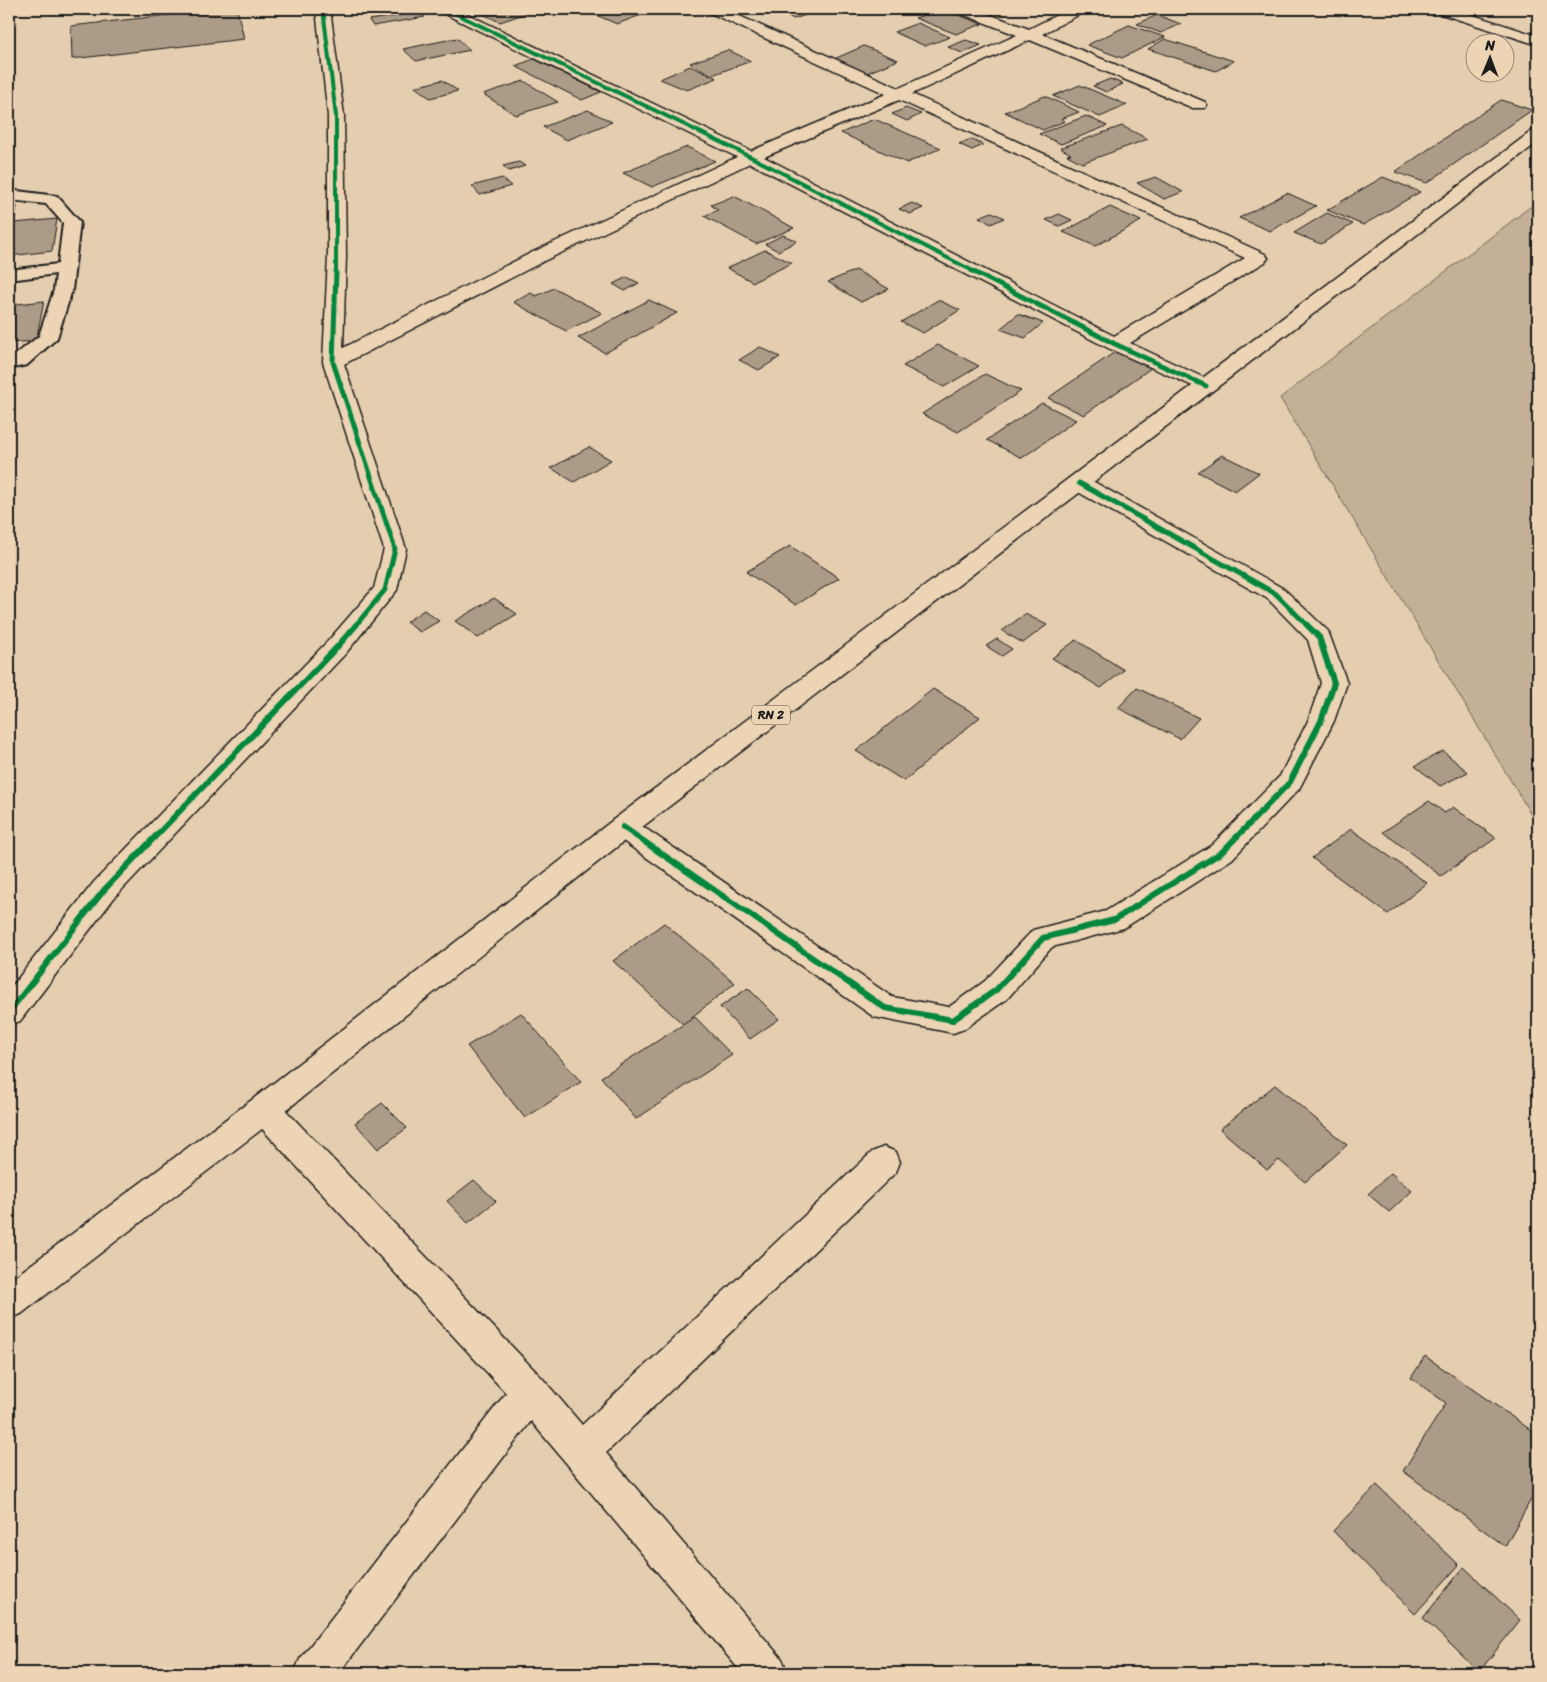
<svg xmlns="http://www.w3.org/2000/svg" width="1547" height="1682" font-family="Sriracha,sans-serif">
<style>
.green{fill:#c3b096;stroke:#706659}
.building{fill:#ac9b86;stroke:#1c1c1c}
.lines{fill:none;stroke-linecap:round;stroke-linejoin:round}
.service-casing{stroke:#1c1c1c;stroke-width:4}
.minor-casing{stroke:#1c1c1c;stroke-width:3}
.trunk-casing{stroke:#1c1c1c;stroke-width:3}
.service{fill:#edd4b5;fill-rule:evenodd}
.minor{fill:#edd4b5;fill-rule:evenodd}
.trunk{fill:#edd4b5;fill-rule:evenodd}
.cycleway-far2-casing{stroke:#edd4b5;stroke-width:5.5}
.cycleway-far1-casing{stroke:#edd4b5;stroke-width:8}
.cycleway-casing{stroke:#edd4b5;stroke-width:9}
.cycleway-far2{stroke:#00873e;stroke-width:4}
.cycleway-far1{stroke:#00873e;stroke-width:5}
.cycleway{stroke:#00873e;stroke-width:6}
.labels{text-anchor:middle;stroke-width:4.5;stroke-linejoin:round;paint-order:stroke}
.shield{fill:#edd4b5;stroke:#5b534a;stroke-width:1}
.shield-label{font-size:12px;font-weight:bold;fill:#1c1c1c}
</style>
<rect width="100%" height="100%" fill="#e5cdaf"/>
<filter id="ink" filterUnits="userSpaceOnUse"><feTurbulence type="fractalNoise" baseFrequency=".02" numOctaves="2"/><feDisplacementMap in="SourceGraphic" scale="10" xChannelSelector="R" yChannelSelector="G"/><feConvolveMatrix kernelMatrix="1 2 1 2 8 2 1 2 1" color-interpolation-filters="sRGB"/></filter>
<g filter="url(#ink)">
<!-- green -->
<path class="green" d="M1538 201V826L1280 398Z"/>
<!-- building -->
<g class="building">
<path d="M222 9H237L244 39 72 59 71 26Z"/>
<path d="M472 9H539L500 22Z"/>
<path d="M599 9H657L617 24 589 12Z"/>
<path d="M770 9H823L794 19Z"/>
<path d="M940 9H943L982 24 956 34 915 18Z"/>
<path d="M422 12 425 17 373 26 369 20Z"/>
<path d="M1157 15 1181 24 1161 33 1137 24Z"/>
<path d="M918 23 950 37 925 46 894 32Z"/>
<path d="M1129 25 1165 37 1122 58 1087 45Z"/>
<path d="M457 38 470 50 416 61 403 49Z"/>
<path d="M1165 39 1234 61 1216 71 1148 49Z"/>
<path d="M966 40 981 45 962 53 948 47Z"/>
<path d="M864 46 898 60 867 73 834 59Z"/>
<path d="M728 50 751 61 712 75 690 63Z"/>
<path d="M534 59 601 92 582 100 515 66Z"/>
<path d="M690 66 717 78 687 90 660 79Z"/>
<path d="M1110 79 1123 84 1106 92 1093 86Z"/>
<path d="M442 80 458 91 430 98 415 87Z"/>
<path d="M524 81 558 102 516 115 483 94Z"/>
<path d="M1080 85 1127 105 1100 117 1053 96Z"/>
<path d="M1045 96 1079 112 1061 119 1065 121 1043 130 1005 112Z"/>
<path d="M1501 100 1532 110 1427 183 1395 172Z"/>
<path d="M906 108 921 114 907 121 892 114Z"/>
<path d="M588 110 612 122 567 140 543 127Z"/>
<path d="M1086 116 1107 126 1061 144 1039 134Z"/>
<path d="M874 119 941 148 907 163 841 133Z"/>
<path d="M1122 126 1148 139 1082 163 1067 155 1071 154 1060 148Z"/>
<path d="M971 139 983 145 972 150 959 144Z"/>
<path d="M687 147 715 161 652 187 623 173Z"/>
<path d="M519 162 525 166 509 171 503 166Z"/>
<path d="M1156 177 1183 192 1164 199 1137 183Z"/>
<path d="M1383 177 1420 192 1363 225 1327 210Z"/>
<path d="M502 178 511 186 480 195 472 186Z"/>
<path d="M1287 193 1316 206 1270 231 1239 218Z"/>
<path d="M734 196 794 228 756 244 704 216 718 210 711 205Z"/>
<path d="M912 203 923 208 910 214 899 209Z"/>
<path d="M17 206 14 223 57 219 52 251 9 256V207Z"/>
<path d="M1110 207 1141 221 1095 246 1063 232Z"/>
<path d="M992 212 1004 218 991 224 979 217Z"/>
<path d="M1327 213 1353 224 1321 244 1294 233Z"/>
<path d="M1059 214 1072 220 1059 226 1046 220Z"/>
<path d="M783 235 797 241 778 251 765 244Z"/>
<path d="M765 250 792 263 753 282 727 268Z"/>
<path d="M856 270 889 289 861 302 828 282Z"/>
<path d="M627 277 639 283 625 291 613 284Z"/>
<path d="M554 288 602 313 566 331 513 302 531 293 536 296Z"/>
<path d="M649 300 677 313 605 353 578 338Z"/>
<path d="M938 300 960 310 923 333 901 322Z"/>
<path d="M44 301 36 341 9 343V305Z"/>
<path d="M1018 314 1043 323 1025 338 1000 329Z"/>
<path d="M938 345 979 366 944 387 903 366Z"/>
<path d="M760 347 780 357 759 370 739 360Z"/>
<path d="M1115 352 1151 368 1084 415 1048 398Z"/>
<path d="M985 374 1021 391 958 432 922 414Z"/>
<path d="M1042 403 1076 420 1022 458 987 440Z"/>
<path d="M589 447 611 460 574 482 551 468Z"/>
<path d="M1222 455 1259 473 1235 491 1198 472Z"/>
<path d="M790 546 839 578 796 605 746 572Z"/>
<path d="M494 598 517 614 478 638 455 621Z"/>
<path d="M424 610 439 621 420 632 406 622Z"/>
<path d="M1025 614 1047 625 1023 643 1002 631Z"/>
<path d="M997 639 1012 649 1002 656 986 646Z"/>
<path d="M1076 640 1124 670 1101 688 1052 658Z"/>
<path d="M1137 688 1199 718 1180 739 1118 708Z"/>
<path d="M933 689 980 717 904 781 856 751Z"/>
<path d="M1443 751 1468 772 1440 786 1415 766Z"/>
<path d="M1429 801 1445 813 1453 807 1496 838 1441 876 1383 832Z"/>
<path d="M1351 829 1427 883 1388 914 1312 858Z"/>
<path d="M664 923 735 983 683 1024 613 961Z"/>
<path d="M748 988 779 1019 750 1039 720 1007Z"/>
<path d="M521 1013 581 1082 525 1118 467 1046Z"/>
<path d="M695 1017 732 1055 636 1119 601 1077Z"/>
<path d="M1275 1085 1347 1145 1305 1182 1279 1160 1267 1170 1220 1129Z"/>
<path d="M382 1103 407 1128 378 1149 355 1123Z"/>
<path d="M1391 1173 1412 1191 1389 1212 1368 1194Z"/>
<path d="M474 1180 496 1201 468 1223 447 1201Z"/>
<path d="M1425 1356 1538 1435V1487L1505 1546 1403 1471 1446 1403 1411 1378Z"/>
<path d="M1377 1485 1459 1565 1415 1614 1333 1531Z"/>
<path d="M1464 1567 1520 1620 1479 1672 1423 1618Z"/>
</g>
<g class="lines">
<!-- service casing -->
<g class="service-casing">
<path id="service" d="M9 190 57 196 80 222 72 290 57 338 27 365 9 369V357L14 356 39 336 54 290 56 274 9 280V270L58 264 63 223 46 204 9 200Z"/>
</g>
<!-- minor casing -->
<g class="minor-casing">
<g id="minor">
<path d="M316 9H330L344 116 346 256 343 348 533 252 737 157 441 12 439 9H457L751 151 886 94 708 12 706 9H724L899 88 1017 35 957 12 955 9H975L1029 29 1069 9H1086L1084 12 1042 34 1205 102 1207 105 1205 108H1193L1030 40 912 94 1265 254 1268 258 1265 262 1130 343 1213 382 1216 386 1213 390 1206 392 1108 348 750 163 546 260 344 364 406 549 397 590 346 653 114 898 20 1021 9 1025V990L94 882 328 641 374 588 384 549 323 362 328 256V116ZM899 100 1245 258 1114 336 764 157Z"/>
<path d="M1433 9H1454L1538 36V45L1435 12Z"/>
<path d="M1079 476 1087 478 1284 589 1328 631 1347 683 1334 721 1299 789 1232 859 1124 928 1052 947 1007 999 964 1029 953 1033 874 1017 613 834 609 827 613 820 623 817 633 820 892 997 949 1007 985 981 1033 930 1106 911 1212 845 1280 776 1308 721 1321 683 1308 640 1268 599 1071 488 1068 483 1071 478Z"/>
<path d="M264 1095 275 1099 543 1379 582 1425 872 1152 884 1147 896 1152 900 1162 896 1172 606 1453 782 1659 788 1673H742L531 1421 339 1673H294L300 1659 506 1393 253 1119 248 1109 253 1099Z"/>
</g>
</g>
<!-- trunk casing -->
<g class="trunk-casing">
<path id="trunk" d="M1538 129V142L633 834 275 1119 21 1314 9 1319V1281L253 1099 613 820 1532 131Z"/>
</g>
<!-- service -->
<use href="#service" class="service"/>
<!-- minor -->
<use href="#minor" class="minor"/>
<!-- trunk -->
<use href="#trunk" class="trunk"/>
<!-- cycleway-far2 casing -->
<g class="cycleway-far2-casing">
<g id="cycleway-far2">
<path d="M323 9 336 116V272"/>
<path d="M446 9 751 157 975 272"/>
</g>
</g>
<!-- cycleway-far1 casing -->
<g class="cycleway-far1-casing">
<g id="cycleway-far1">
<path d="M336 271 333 362 395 549 385 590 356 625"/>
<path d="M972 271 1115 344 1206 386"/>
<path d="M1079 483 1276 594 1307 625"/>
</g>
</g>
<!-- cycleway casing -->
<g class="cycleway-casing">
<g id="cycleway">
<path d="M623 827 885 1008 953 1020 996 990 1043 938 1114 920 1222 852 1290 782 1321 721 1334 683 1319 637 1306 624"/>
<path d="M9 1012 104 890 337 647 357 624"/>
</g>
</g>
<!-- cycleway-far2 -->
<use href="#cycleway-far2" class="cycleway-far2"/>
<!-- cycleway-far1 -->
<use href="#cycleway-far1" class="cycleway-far1"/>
<!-- cycleway -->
<use href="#cycleway" class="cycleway"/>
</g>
</g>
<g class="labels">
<!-- shield labels -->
<rect class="shield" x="752" y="705.5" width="38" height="19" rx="4"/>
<g class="shield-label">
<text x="771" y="719">RN 2</text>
</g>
</g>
<!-- margin -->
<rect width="1547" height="1682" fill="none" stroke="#edd4b5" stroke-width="30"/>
<rect x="15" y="15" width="1517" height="1652" fill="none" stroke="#1c1c1c" stroke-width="2" filter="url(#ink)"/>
<!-- north arrow -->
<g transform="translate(1490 58) rotate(1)"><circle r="24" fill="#edd4b5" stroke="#998a78"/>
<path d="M0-4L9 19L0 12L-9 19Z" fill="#1c1c1c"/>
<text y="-8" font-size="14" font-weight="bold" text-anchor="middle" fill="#1c1c1c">N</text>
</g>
</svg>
